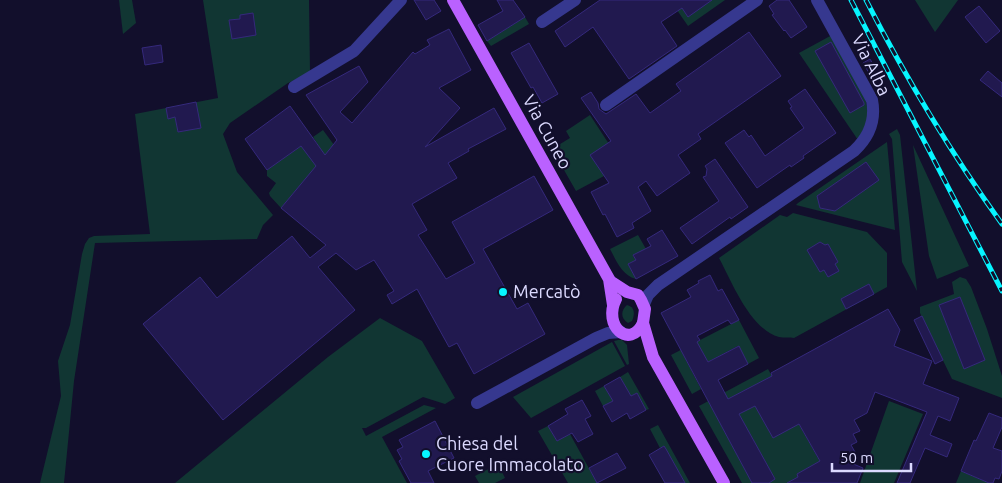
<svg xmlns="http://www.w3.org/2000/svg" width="1002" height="483" font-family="Ubuntu,sans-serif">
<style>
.green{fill:#113633}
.building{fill:#21194f;stroke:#35297c}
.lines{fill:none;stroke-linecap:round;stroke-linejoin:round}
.minor{stroke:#36388f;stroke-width:12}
.major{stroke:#ba61ff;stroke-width:12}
.rail-casing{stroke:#06f5ff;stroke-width:5}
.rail{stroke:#120f2c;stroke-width:3;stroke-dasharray:9;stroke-linecap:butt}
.poi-dot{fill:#06f5ff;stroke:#120f2c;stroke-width:2}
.labels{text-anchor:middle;stroke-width:4.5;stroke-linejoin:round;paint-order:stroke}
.street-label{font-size:18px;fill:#dcdaff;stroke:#120f2c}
.poi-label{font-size:18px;fill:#dcdaff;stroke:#120f2c;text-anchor:start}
</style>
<rect width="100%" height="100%" fill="#120f2c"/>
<!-- green -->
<g class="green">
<path d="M119 0H132L136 23 123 34Z"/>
<path d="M203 0H309L310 73 288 83 230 123 223 134 237 172 273 215 263 225 257 239 95 243 74 381 64 483H40L61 396 58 361 70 325 82 254 85 244 89 238 94 236 150 234 135 114 218 98Z"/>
<path d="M670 0H725L688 26Z"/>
<path d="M915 0H958L935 32Z"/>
<path d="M525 17 529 24 491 46 487 41Z"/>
<path d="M832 35 865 96 869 118 858 140 799 53Z"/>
<path d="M590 115 622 164 604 176 576 191 552 149 570 138 566 131Z"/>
<path d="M897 129 900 135 917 291 902 262 892 139 889 134Z"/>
<path d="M323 130 334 145 281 208 270 196 269 193 276 183 267 176V170L301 146 310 157 320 148 313 137Z"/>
<path d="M887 142 895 230 796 205 798 203Z"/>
<path d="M913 145 969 266 937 279 929 256Z"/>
<path d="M793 213 867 232 887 253V287L794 338C790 337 784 338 779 337 750 329 732 282 719 258L780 215 787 217Z"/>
<path d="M638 235 646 249 633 256 636 260 628 264 636 279C622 275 617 262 610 249Z"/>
<path d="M960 277 966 279 971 287 987 329 1002 376V398L952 379 920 313V307L954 294 952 282Z"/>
<path d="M627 305C635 307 635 314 632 321L628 323C620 318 621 310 627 305Z"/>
<path d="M380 318 422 341 455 398 445 404 423 397 366 428H362L366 436 424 405 436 408 382 437 407 483H175L328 357Z"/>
<path d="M739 320 759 358 748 364 738 346 708 362 702 351 686 360 701 389 692 394 671 355Z"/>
<path d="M618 340H622L627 345 629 364 627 365 614 341Z"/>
<path d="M612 342 625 366 531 418 513 397Z"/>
<path d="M768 369 832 483H742L699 406Z"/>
<path d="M628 372 649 409 646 410 637 393 631 396 620 377Z"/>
<path d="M604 386 613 401 603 406 595 391Z"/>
<path d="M889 401 923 414 894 483H860Z"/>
<path d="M658 425 690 483H685L664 446 660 448 650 429Z"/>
<path d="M548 426 557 441 570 434 597 483H568L538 431Z"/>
<path d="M498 464 505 478 495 483H479L475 476Z"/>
<path d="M961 471 989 483H956Z"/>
</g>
<!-- building -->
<g class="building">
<path d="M414 0H434L441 11 426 20Z"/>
<path d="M497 0H513L525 17 487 41 478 25 503 11Z"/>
<path d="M600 0H712L688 17 682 8 661 22 677 46 629 79 593 27 565 47 555 31Z"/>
<path d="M777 0H789L807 27 791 38 785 30 784 31 772 15 774 14 769 6Z"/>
<path d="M979 6 1000 31 986 43 965 17Z"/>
<path d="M253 13 256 35 232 39 229 20 240 19V15Z"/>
<path d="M449 29 471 70 439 88 460 108 425 147 494 108 506 129 468 149 469 151 448 163 457 178 412 204 427 230 418 235 446 279 475 263 452 222 534 176 553 210 483 249 517 309 528 303 545 334 474 374 457 343 449 347 417 289 392 304 387 295 394 291 374 260 356 270 336 253 318 267 355 310 223 420 143 324 200 277 217 298 292 236 310 258 326 245 281 208 316 166 301 146 267 170 245 139 290 106 325 155 337 140 306 95 359 66 368 82 340 112 352 123 413 52 415 54 430 45 427 40Z"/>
<path d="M749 32 781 76 698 134 701 139 678 155 690 173 657 196 646 181 638 187 651 211 632 223 634 228 617 237 605 214 603 215 591 192 609 183 590 155 611 141 581 98 591 92 598 103 599 109 606 114 636 94 650 113 681 91 676 84Z"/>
<path d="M831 42 864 103V105L850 113 815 51Z"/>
<path d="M529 43 558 94 542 103 533 87 531 88 511 53Z"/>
<path d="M161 45 163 62 145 65 142 48Z"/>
<path d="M870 59 876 69 869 73 863 63Z"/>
<path d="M988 71 1002 83V97L980 80Z"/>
<path d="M805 89 836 133 803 156 804 158 791 167 790 165 757 188 725 143 744 130 749 137 751 135 765 156 804 128 790 108 792 107 788 101Z"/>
<path d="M196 102 201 128 178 132 175 117 168 119 166 108Z"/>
<path d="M715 159 748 207 731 219 730 217 692 244 680 228 719 201 703 177 706 176 707 169 705 166Z"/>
<path d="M866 162 879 180 835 211 820 208 817 196Z"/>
<path d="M662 230 678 256 636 279 628 264 636 260 633 255 651 246 647 239Z"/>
<path d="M820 242 825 245 828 244 838 262 835 264 839 271 828 277 824 270 820 272 807 250Z"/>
<path d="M710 275 718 291 722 289 739 320 731 324 728 320 697 336 700 340 697 342 708 362 739 346 748 364 718 380 728 399 772 376 771 373 888 309 900 330 894 346 932 361 923 384 959 398 950 421 938 416 930 435 952 444 947 457 925 448 910 483H897L927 412 875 392 867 413 854 420 860 431 853 434 857 442 851 445 855 452 841 459 863 468 857 483H787L798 477 797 474 820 461 799 424 773 438 755 406 739 414 775 479 769 483H752L661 313 691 297 687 290 699 283 698 281Z"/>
<path d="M869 284 874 294 846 309 841 299Z"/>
<path d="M960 297 985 360 964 369 939 305Z"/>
<path d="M922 316 943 360 935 364 914 320Z"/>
<path d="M620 377 631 396 637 393 646 410 630 419 627 413 612 422 603 406 613 401 604 386Z"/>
<path d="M582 400 591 416 585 419 593 434 578 442 572 433 557 441 548 426 568 414 565 409Z"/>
<path d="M989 413 1002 418V427L993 448 1002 451V471L999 479 995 478 993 483H989L961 471 974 440 976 441Z"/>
<path d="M435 421 454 458 428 471 434 483H411L399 461 402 459 397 450 403 447 399 440Z"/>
<path d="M664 446 666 449 685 483H665L649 455Z"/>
<path d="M617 453 626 468 597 483 589 468Z"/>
</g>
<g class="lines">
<!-- minor -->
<g class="minor">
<path d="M542 22 575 0"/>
<path d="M294 87 354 51 401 0"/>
<path d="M606 105 757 0"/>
<path d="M644 304 648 295 658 285 854 151C869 137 876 120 872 100L817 0"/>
<path d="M477 403 596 338 608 333 621 332"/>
</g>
<!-- major -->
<g class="major">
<path d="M453 0 609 279 613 305"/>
<path d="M610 281 627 292 638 295 641 300 645 309 643 323 653 357 724 483"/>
<path d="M616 299C602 326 630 350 643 323"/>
</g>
<!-- rail casing -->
<g class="rail-casing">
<g id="rail">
<path d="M851 0 1002 291"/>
<path d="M866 0C906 78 951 153 1002 224"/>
</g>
</g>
<!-- rail -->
<use href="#rail" class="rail"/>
</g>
<!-- markers -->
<g class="poi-dot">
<circle cx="503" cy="292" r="5"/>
<circle cx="426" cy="454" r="5"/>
</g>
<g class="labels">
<!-- street labels -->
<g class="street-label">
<text transform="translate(871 65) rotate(64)" y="6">Via Alba</text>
<text transform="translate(547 132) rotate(61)" y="6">Via Cuneo</text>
</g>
<!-- poi labels -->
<g class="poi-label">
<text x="513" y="298">Mercatò</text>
<text x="436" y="450">Chiesa del<tspan x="436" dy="21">Cuore Immacolato</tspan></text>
</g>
</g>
<!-- scale -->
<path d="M832 463v8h79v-8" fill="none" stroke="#dcdaff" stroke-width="2.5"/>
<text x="840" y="463" font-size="15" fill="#dcdaff" stroke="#120f2c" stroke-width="4" paint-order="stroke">50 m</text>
</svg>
